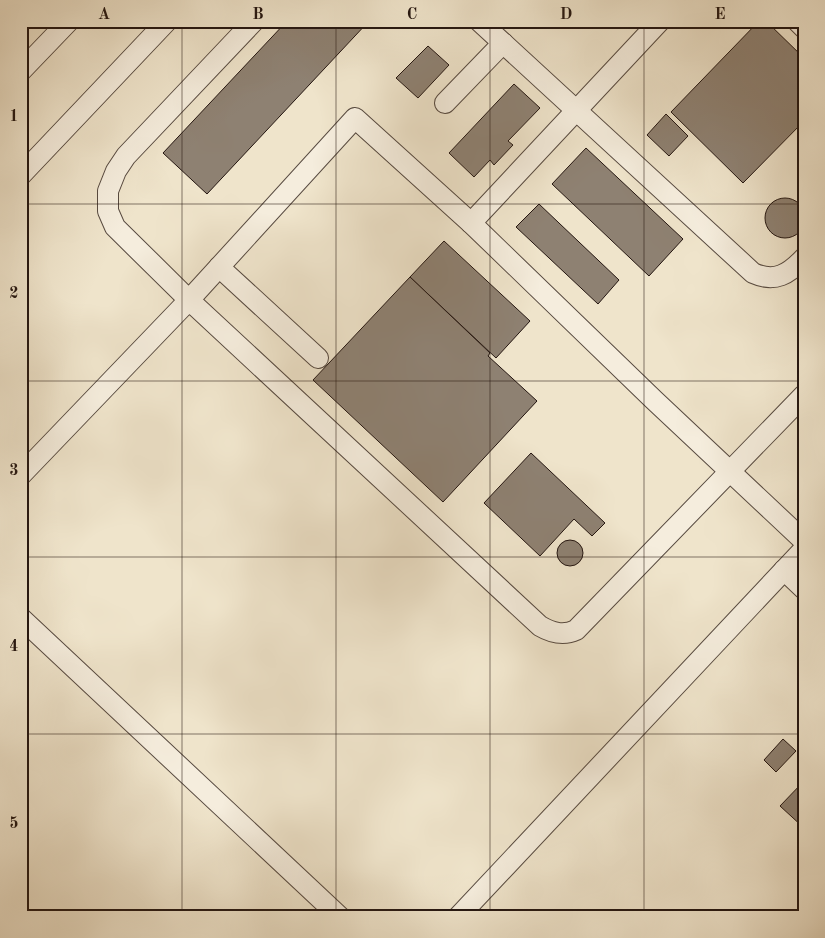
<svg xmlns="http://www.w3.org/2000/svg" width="825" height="938" font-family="'Old Standard TT',serif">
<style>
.building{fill:#8e8172;stroke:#241611}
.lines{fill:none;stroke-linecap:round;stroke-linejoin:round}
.minor-casing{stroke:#574a40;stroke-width:22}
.minor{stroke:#f5eddd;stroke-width:20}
.grid{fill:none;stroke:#241611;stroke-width:1;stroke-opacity:0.55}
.neatline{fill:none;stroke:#241611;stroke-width:2}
.grid-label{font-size:16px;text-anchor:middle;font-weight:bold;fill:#241611}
</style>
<rect width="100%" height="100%" fill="#efe4cb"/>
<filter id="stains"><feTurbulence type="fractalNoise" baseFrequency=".004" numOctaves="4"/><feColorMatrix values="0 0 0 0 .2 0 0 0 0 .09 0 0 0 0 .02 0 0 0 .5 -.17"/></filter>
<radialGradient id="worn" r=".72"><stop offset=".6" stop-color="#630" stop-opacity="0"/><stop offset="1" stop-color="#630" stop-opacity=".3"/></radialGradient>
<!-- building -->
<g class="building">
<path d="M287 21H369L207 194 163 153Z"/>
<path d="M759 21H766L804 58V121L743 183 671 112Z"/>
<path d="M428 46 449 65 418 98 396 78Z"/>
<path d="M514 84 540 108 508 141 513 145 494 165 490 160 474 177 449 153Z"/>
<path d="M666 114 688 136 669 156 647 135Z"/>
<path d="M586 148 683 239 649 276 552 184Z"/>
<path d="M803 167H804V194L799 179Z"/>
<circle cx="785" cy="218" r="20"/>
<path d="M539 204 619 280 598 304 516 227Z"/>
<path d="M444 241 530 321 496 358 410 277Z"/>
<path d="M410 277 490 353 488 356 537 401 443 502 313 380Z"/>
<path d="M531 453 605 523 592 536 574 519 540 556 484 503Z"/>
<circle cx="570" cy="553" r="13"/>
<path d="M783 739 796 751 776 772 764 760Z"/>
<path d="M804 781V828L780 806Z"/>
</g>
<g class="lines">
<!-- minor casing -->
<g class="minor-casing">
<g id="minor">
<path d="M254 21 126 156 116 171 108 191V211L115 227 189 300 355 118 471 223"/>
<path d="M479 21 753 273C775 283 789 274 804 258"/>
<path d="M660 21 471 223 654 400 804 541"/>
<path d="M797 21 804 28"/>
<path d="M21 71 69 21"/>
<path d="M445 103 503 43"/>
<path d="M21 175 167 21"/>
<path d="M219 267 318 358"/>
<path d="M21 475 189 300 540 626C552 633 563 636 576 630L804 395"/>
<path d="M784 570 804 589"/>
<path d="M21 618 340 917"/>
<path d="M458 917 804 549"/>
</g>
</g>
<!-- minor -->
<use href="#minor" class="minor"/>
</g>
<!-- grid -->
<path class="grid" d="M182 21V917M336 21V917M490 21V917M644 21V917M21 204H804M21 381H804M21 557H804M21 734H804"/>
<!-- margin -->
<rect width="825" height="938" fill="none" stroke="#efe4cb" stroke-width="55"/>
<rect x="28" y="28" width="770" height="882" class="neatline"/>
<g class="grid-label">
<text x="104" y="19">A</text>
<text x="258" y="19">B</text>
<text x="412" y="19">C</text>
<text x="566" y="19">D</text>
<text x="720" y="19">E</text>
<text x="14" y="121">1</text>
<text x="14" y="298">2</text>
<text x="14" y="475">3</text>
<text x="14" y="651">4</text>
<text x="14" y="828">5</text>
</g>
<rect width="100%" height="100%" filter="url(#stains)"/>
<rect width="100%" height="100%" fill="url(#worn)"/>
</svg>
